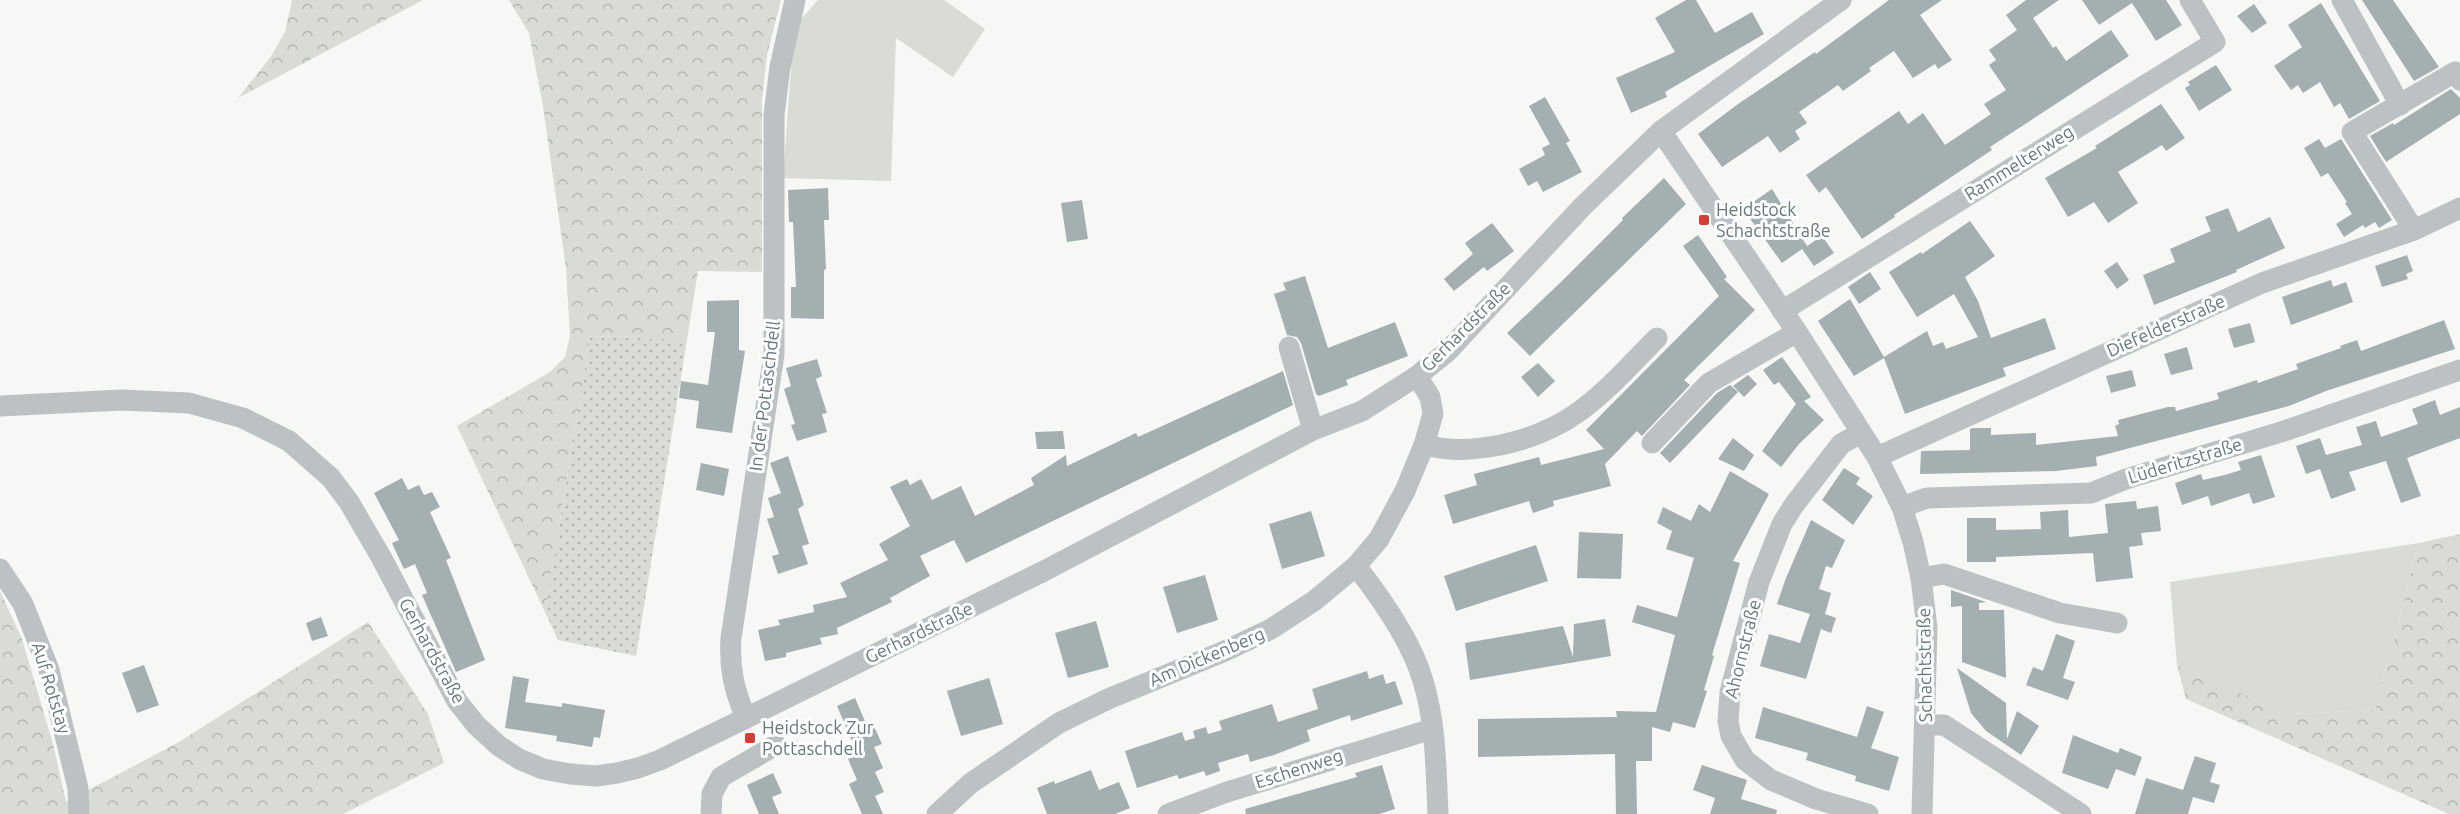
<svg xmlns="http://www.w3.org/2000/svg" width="2460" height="814" font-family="Ubuntu,sans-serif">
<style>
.grass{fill:url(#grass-dots)}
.forest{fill:url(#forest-crowns)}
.garden{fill:#d8dcd4}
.building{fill:#a4afb1}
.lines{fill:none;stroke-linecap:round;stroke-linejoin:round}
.minor{stroke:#bcc2c4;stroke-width:21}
.poi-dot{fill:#d63d37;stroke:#fff;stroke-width:2}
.labels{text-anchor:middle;stroke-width:6;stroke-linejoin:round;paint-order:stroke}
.street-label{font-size:18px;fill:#65787d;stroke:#fff}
.poi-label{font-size:18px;fill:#65787d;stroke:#fff;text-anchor:start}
</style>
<defs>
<pattern id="grass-dots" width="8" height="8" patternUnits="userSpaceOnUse" patternTransform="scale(1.5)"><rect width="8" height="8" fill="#d8dcd4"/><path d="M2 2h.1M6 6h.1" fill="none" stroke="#b3b7b1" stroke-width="1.8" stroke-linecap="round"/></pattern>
<pattern id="forest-crowns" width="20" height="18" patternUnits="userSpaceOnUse" patternTransform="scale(1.5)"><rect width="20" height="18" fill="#d8dcd4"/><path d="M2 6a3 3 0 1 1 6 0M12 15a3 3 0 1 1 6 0" fill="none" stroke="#b3b7b1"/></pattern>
</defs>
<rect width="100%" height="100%" fill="#f7f7f5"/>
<!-- grass -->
<path class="grass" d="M590 336 687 340 636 656 558 640 545 612Z"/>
<!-- forest -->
<g class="forest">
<path d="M292 0H423L238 98 270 58 285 32Z"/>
<path d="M509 0H781L767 55 762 99V272L698 271 687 340 590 336 545 612 457 426 550 372 565 357 570 336 566 268 543 106 529 33Z"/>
<path d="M2460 534V814H2449L2186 699 2177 665 2290 714 2375 710 2419 543Z"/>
<path d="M0 591 22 639 53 744 66 802 179 742 368 622 428 714 444 763 343 814H0Z"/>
</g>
<!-- garden -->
<g class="garden">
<path d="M818 0H944L985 29 953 77 896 38 891 181 783 178 794 27Z"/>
<path d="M2419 543 2375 710 2290 714 2177 665 2170 582Z"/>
</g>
<!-- building -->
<g class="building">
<path d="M1686 0H1696L1715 33 1752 12 1764 34 1665 92 1667 97 1631 113 1616 78 1675 52 1655 18Z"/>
<path d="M1889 0H1942L1920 15 1952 60 1938 69 1935 64 1913 78 1894 51 1869 68 1871 71 1843 91 1838 85 1799 112 1807 123 1795 131 1800 139 1780 153 1768 136 1722 167 1698 134 1738 104 1815 52 1816 54Z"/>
<path d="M2026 0H2059L2033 18 2053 48 2056 46 2066 61 2111 30 2129 56 1990 147 1992 150 1894 215 1895 217 1862 239 1826 187 1819 193 1806 175 1899 111 1908 124 1923 113 1945 145 1991 114 1984 104 2006 90 1989 65 1996 60 1989 50 2017 30 2006 15Z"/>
<path d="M2082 0H2166L2182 25 2156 41 2132 3 2099 25Z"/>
<path d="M2362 0H2393L2439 67 2414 81Z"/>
<path d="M2321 3 2380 101 2349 119 2340 103 2334 107 2320 82 2303 93 2298 85 2291 90 2274 66 2302 47 2288 25Z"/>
<path d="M2254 4 2267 23 2252 33 2237 16Z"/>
<path d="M2216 65 2232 90 2199 111 2185 88 2190 85 2188 82Z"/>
<path d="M2451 89 2460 98V114L2386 162 2370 136 2393 123 2394 125Z"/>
<path d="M1545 97 1570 141 1566 143 1582 172 1543 192 1537 181 1528 186 1519 169 1545 155 1542 148 1550 144 1529 106Z"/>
<path d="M2161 104 2185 138 2166 151 2162 145 2118 172 2138 203 2108 223 2094 202 2068 217 2045 178 2097 148 2095 146Z"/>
<path d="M2319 139 2325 148 2341 139 2392 220 2379 228 2375 222 2365 228 2363 225 2344 237 2336 224 2352 214 2345 203 2347 202 2328 173 2321 177 2304 148Z"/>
<path d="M1664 178 1686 204 1530 356 1507 333 1562 281 1623 220 1622 218Z"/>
<path d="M828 188 829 220H824L826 269 824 270V319L791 318V287H796L793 222H789L788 190Z"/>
<path d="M1772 189 1807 246 1822 236 1834 253 1814 266 1802 249 1782 263 1743 209Z"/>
<path d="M1082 200 1088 239 1067 242 1061 203Z"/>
<path d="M2228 208 2238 232 2270 217 2285 248 2236 270 2237 272 2154 305 2143 275 2175 262 2170 249 2211 231 2205 217Z"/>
<path d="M1970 221 1995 256 1965 277 1978 301 1991 338 2045 318 2056 349 2003 368 2006 376 1905 414 1884 358 1854 376 1818 321 1850 299 1884 357 1927 331 1933 346 1943 342 1946 349 1978 337 1954 294 1917 317 1889 272 1921 252 1922 254Z"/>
<path d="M1492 223 1514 251 1487 271 1484 267 1454 291 1444 279 1473 254 1465 243Z"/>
<path d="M1698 235 1727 277 1724 279 1755 310 1684 380 1690 385 1642 436 1637 431 1605 464 1611 486 1553 501 1554 506 1533 513 1529 501 1453 524 1444 495 1477 485 1474 474 1539 457 1541 465 1604 449 1586 430 1719 296 1683 246Z"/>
<path d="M2407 255 2413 271 2406 274 2408 279 2382 287 2375 266Z"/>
<path d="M2117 262 2129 280 2117 289 2104 271Z"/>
<path d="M1870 272 1881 289 1859 304 1848 287Z"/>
<path d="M1305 276 1328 348 1395 322 1408 356 1346 380 1348 385 1319 396 1316 394 1301 343 1297 337 1287 335 1274 294 1286 290 1283 283Z"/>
<path d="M2331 280 2333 287 2346 282 2353 302 2291 325 2282 297Z"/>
<path d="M739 300V350L745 351 732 433 696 428 699 401 679 398 681 381 708 385 715 332H707V301Z"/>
<path d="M2444 320 2455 349 2326 391 2289 406 2096 457 2097 466 2056 471 1920 474 1921 451 1970 450V429L1973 428H1991V435L2036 433V445L2118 436 2115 426 2119 424 2118 420 2168 407H2175L2176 411 2219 399 2217 393 2257 380 2258 383 2298 369 2296 364 2341 348 2340 346 2357 340 2361 351Z"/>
<path d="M2250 323 2255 342 2234 348 2228 329Z"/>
<path d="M2187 347 2193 369 2171 375 2164 354Z"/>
<path d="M1782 357 1811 397 1804 401 1824 420 1799 444 1781 467 1762 451 1796 404 1779 382 1774 385 1763 370Z"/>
<path d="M817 359 822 376 816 379 827 413 822 414 827 432 797 441 791 425 795 424 784 389 791 386 786 368Z"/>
<path d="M1538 363 1555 381 1538 397 1521 377Z"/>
<path d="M2132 370 2136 386 2111 393 2106 376Z"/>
<path d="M1283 371 1293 405 966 563 954 540 920 556 930 576 890 598 892 602 837 628 838 634 820 638 822 644 786 653V657L765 661 758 630 780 625 778 620 814 612 813 605 847 597 840 583 888 560 879 544 910 526 890 487 907 479 910 485 921 479 932 500 961 486 975 516 1034 485 1031 478 1066 455 1067 466 1136 433 1138 437Z"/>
<path d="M1748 375 1757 384 1744 397 1733 386Z"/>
<path d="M1730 385 1738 392 1670 463 1660 453 1717 393Z"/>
<path d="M2435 400 2440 415 2460 407V438L2407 458 2421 496 2401 503 2386 461 2349 472 2356 490 2331 499 2320 469 2306 474 2296 446 2320 438 2326 455 2362 445 2356 427 2376 421 2381 437 2418 424 2412 409Z"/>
<path d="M1063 431 1065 449H1037L1035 432Z"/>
<path d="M1733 438 1754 455 1744 471 1718 459Z"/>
<path d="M2261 455 2275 497 2253 504 2249 493 2211 506 2208 496 2182 505 2175 483 2201 474 2203 480 2225 475 2241 470 2238 462Z"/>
<path d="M788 456 804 505 798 509 809 544 802 546 808 564 778 574 772 556 779 554 767 519 774 517 768 498 781 493 770 463Z"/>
<path d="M701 463 729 469 724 496 696 490Z"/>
<path d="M1844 468 1860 478 1856 484 1873 496 1853 525 1822 500Z"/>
<path d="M1730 471 1769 494 1733 561 1740 563 1712 655 1714 656 1704 690 1707 691 1695 728 1673 722 1670 732 1652 727V761H1636L1637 814H1616L1615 754 1478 757V719L1617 717 1616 711 1656 712 1675 635 1632 622 1637 605 1677 617 1694 558 1666 549 1672 531 1657 523 1663 507 1691 521 1699 504 1710 512Z"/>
<path d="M402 478 408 490 419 485 424 495 432 492 440 507 430 512 451 558 446 560 485 660 456 672 422 595 427 593 415 564 404 569 392 543 399 540 374 493Z"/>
<path d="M2136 501 2137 509 2158 506 2161 531 2141 533 2143 545 2129 547 2133 578 2096 582 2093 553 1996 557V562H1967V518H1996V530L2041 529 2040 512 2068 510 2069 537 2108 533 2105 504Z"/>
<path d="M1311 511 1325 556 1282 569 1269 524Z"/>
<path d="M1811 520 1845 540 1832 568 1826 566 1819 589 1831 593 1825 614 1836 618 1831 633 1821 629 1806 679 1760 666 1769 634 1800 643 1810 614 1777 604 1786 578Z"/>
<path d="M1579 532 1623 534 1621 579 1577 578Z"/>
<path d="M1536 545 1548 581 1456 611 1444 576Z"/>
<path d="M1205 575 1218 620 1177 633 1163 587Z"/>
<path d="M1951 590 1986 602 1979 603V610H2004L2006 678 1962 662V606L1951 607Z"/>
<path d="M321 617 328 636 312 641 306 623Z"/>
<path d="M1605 619 1611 656 1470 680 1465 643 1563 626 1573 657 1574 624Z"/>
<path d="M1096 621 1109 667 1068 678 1055 633Z"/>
<path d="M2056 634 2075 641 2063 678 2075 682 2068 700 2026 685 2033 667 2043 671Z"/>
<path d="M144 665 159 705 137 713 122 673Z"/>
<path d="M1957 668 2006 703 2007 739 2017 711 2039 726 2021 755 1986 731 1971 713Z"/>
<path d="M1367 671 1369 679 1383 674 1386 684 1395 681 1403 704 1351 721 1350 715 1307 730 1310 741 1274 755 1250 762 1248 754 1218 763 1220 771 1206 776 1204 771 1179 779 1177 775 1137 788 1125 751 1182 732 1185 741 1195 738 1193 731 1206 727 1208 734 1222 730 1219 721 1272 704 1278 722 1318 709 1312 689Z"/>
<path d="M513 676 529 679 525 702 562 707V703L605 710 600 738 594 737 592 747 556 741 557 736 505 728Z"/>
<path d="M989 678 1003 724 961 736 947 691Z"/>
<path d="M855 698 867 726 873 724 882 744 874 747 883 768 875 772 884 792 875 796 883 814H862L849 784 857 780 848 759 858 755 837 706Z"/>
<path d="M1867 706 1884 712 1871 748 1899 757 1889 791 1855 781 1856 776 1806 760 1808 753 1755 738 1763 707 1857 737Z"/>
<path d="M2073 735 2118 753 2120 748 2142 757 2135 776 2116 769 2108 789 2062 773Z"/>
<path d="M2195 756 2216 763 2210 782 2220 785 2214 803 2193 797 2188 814H2135L2146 778 2183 790Z"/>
<path d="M1382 765 1395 809 1379 814H1246L1245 809 1357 777 1355 773Z"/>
<path d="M1702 765 1747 780 1741 799 1777 810 1776 814H1710L1715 798 1693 790Z"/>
<path d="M1091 770 1099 790 1119 782 1130 808 1115 814H1047L1037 788 1054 781 1055 784Z"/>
<path d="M773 773 782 793 772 797 779 814H759L747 785Z"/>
</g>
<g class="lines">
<!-- minor -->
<g class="minor">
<path d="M2342 0 2400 105"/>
<path d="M1661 131 1797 332 1877 457 1902 507 1913 542 1921 578 1927 628 1922 814"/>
<path d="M2414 230 2352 132 2455 72 2460 80"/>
<path d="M1782 311 2215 42 2190 0"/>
<path d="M1289 347 1313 430"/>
<path d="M0 406 122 400 189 403 243 418 289 441 331 478 349 502 381 557 457 701 476 725 499 746 519 759 543 769 570 774 596 776 617 773 638 768 660 760 746 718 1044 571 1313 430 1362 411 1417 376 1447 352 1582 207 1661 131 1841 0"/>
<path d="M1861 433 1841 444 1794 505 1782 524 1759 582 1730 692 1728 721 1731 736 1745 760 1771 780 1816 799 1868 814"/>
<path d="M1652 443 1709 383 1797 332"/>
<path d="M1424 445C1454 452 1472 450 1501 445 1577 429 1606 389 1657 338"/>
<path d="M1877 457 2262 283 2414 230 2460 208"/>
<path d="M1902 507 1927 498 2091 493 2126 479 2281 432 2460 370"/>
<path d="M1356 566C1381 598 1412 642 1423 681 1436 723 1436 770 1438 814"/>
<path d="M0 569 23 604 49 670 78 788 79 814"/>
<path d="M1921 578 1944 574 2060 613 2117 623"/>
<path d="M746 718C734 690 729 668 731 638L774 354V115L780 67 795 0"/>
<path d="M1926 725H1944L2081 814"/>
<path d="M711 814 712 794 721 777 776 745"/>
<path d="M937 814 971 783 1059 723 1108 699 1225 651 1271 629 1314 601 1356 566 1379 539 1405 491 1424 445 1433 414 1430 397 1417 376"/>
<path d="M1168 814 1227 792 1432 729"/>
</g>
</g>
<!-- markers -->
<g class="poi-dot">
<rect x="1698" y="214" width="12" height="12" rx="3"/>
<rect x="744" y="732" width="12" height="12" rx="3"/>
</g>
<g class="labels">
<!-- street labels -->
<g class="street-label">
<text transform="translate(2019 163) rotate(-32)" y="6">Rammelterweg</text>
<text transform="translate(2166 326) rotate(-24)" y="6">Diefelderstraße</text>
<text transform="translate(1466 327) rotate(-45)" y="6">Gerhardstraße</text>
<text transform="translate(765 396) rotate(-83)" y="6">In der Pottaschdell</text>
<text transform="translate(2185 461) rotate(-17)" y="6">Lüderitzstraße</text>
<text transform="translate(919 633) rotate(-26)" y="6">Gerhardstraße</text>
<text transform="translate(1743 649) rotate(-76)" y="6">Ahornstraße</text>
<text transform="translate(432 651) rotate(61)" y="6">Gerhardstraße</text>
<text transform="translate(1207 657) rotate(-23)" y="6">Am Dickenberg</text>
<text transform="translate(1925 665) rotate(-91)" y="6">Schachtstraße</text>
<text transform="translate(51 688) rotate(73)" y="6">Auf Rotstay</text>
<text transform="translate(1299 769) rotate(-18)" y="6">Eschenweg</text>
</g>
<!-- poi labels -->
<g class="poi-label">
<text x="1716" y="216">Heidstock<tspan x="1716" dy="21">Schachtstraße</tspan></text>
<text x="762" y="734">Heidstock Zur<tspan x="762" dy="21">Pottaschdell</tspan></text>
</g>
</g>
</svg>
